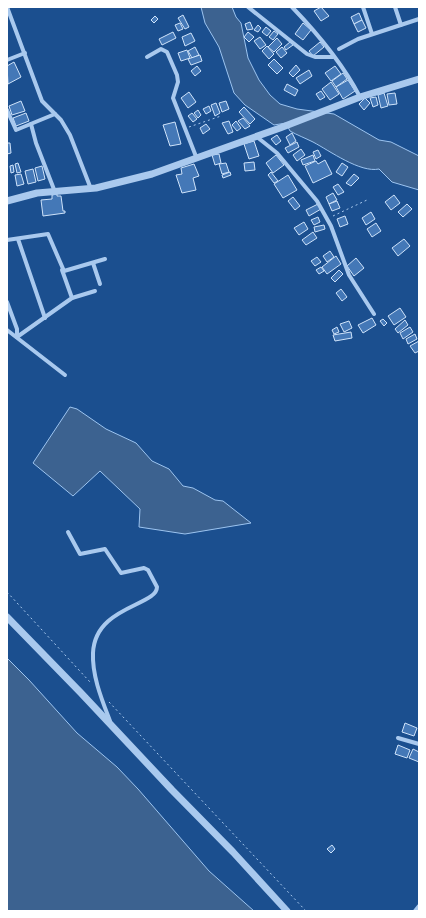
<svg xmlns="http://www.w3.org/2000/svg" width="426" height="918" font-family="Commissioner,sans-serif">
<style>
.water{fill:#3c6290;stroke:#9cc4f0}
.building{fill:#4478b7;stroke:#cfe3fa}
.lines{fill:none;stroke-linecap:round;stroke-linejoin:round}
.path{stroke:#a9c9ee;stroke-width:1;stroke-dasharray:2 3;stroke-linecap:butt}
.minor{stroke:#a9c9ee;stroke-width:4}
.tertiary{stroke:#a9c9ee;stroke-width:7}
</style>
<rect width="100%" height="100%" fill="#1b4f8f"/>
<!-- water -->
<g class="water">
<path d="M201 7H232L236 17 241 23 248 58 259 80 270 95 280 104 297 109 334 114 379 140 391 142 419 156V190L392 182 379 169C360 173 330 151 313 142 305 138 297 135 290 131L286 123 274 125 245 105 234 93 219 47 205 23Z"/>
<path d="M70 407 77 409 106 429 136 443 152 461 169 469 183 486 193 488 215 500 223 501 251 523 185 534 139 527 140 509 100 471 73 496 33 463Z"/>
<path d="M7 658 29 680 77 733 117 767 138 789 209 871 254 911H7Z"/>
</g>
<!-- building -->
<g class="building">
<path d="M321 7 329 16 321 21 314 11Z"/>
<path d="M359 13 362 20 354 24 351 17Z"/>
<path d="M183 15 189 27 185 29 178 18Z"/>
<path d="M155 16 158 19 154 23 151 20Z"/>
<path d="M362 20 366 28 358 32 354 24Z"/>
<path d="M250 22 253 29 247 30 245 24Z"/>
<path d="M180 23 183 29 178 31 175 25Z"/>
<path d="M303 23 311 30 303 40 295 34Z"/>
<path d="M258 25 261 28 258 32 254 30Z"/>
<path d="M266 27 271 31 267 36 262 32Z"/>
<path d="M274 31 278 34 273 40 269 37Z"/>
<path d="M173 32 176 38 162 45 159 39Z"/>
<path d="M248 32 254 37 249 42 244 37Z"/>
<path d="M191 33 195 41 185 46 182 37Z"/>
<path d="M260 37 266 45 260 49 254 41Z"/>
<path d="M277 38 282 44 274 52 268 47Z"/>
<path d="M290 42 293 45 286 50 284 47Z"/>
<path d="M320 42 324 47 313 56 309 51Z"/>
<path d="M267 46 274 54 269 59 262 51Z"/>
<path d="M195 47 199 55 192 58 188 51Z"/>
<path d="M282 47 287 53 281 58 276 52Z"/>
<path d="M187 50 190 58 181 61 178 53Z"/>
<path d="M200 55 202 61 191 65 188 59Z"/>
<path d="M274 59 283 68 277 74 268 65Z"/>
<path d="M14 62 21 77 8 84 7 66Z"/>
<path d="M296 65 300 70 293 77 289 73Z"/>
<path d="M197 66 201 71 195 76 191 71Z"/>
<path d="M335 66 341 74 331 81 325 73Z"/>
<path d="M309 70 312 76 300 84 296 78Z"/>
<path d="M343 73 347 79 336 87 332 81Z"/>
<path d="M348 80 355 91 343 99 336 87Z"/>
<path d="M331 82 339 94 330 100 322 89Z"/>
<path d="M287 84 298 90 295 96 284 90Z"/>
<path d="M321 91 325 97 320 100 316 94Z"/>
<path d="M189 92 196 102 188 108 181 98Z"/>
<path d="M384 93 388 106 381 108 378 95Z"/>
<path d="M395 93 397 104 389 105 387 94Z"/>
<path d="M376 97 378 105 373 107 370 98Z"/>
<path d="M365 98 370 103 364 110 359 104Z"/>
<path d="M21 101 25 111 12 115 9 106Z"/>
<path d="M226 101 229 109 222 112 219 103Z"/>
<path d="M216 103 220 113 215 116 211 105Z"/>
<path d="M209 106 211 111 206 114 203 109Z"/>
<path d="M244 107 255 119 250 124 239 112Z"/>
<path d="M198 110 201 115 198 118 194 113Z"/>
<path d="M26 113 29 121 16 126 13 118Z"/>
<path d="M192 113 197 119 193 122 188 116Z"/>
<path d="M243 118 250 126 245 129 238 121Z"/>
<path d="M229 121 233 132 228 134 222 123Z"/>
<path d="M236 121 241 128 237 131 232 125Z"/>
<path d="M175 122 181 144 170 146 163 125Z"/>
<path d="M206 124 210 129 203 134 200 128Z"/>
<path d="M292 133 296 141 290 145 286 137Z"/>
<path d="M277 135 281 141 276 145 271 139Z"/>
<path d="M254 141 259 156 249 159 244 144Z"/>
<path d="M297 142 299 147 288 153 285 148Z"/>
<path d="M7 143H10L11 153 7 154Z"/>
<path d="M301 149 305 155 297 161 293 155Z"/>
<path d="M318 150 321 156 316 159 313 152Z"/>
<path d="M219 154 221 163 215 165 212 155Z"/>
<path d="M276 155 284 165 273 173 266 163Z"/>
<path d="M313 155 315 161 303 165 301 160Z"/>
<path d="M325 160 332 174 313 183 305 166 316 161 318 164Z"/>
<path d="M254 162 255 170 245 171 244 163Z"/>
<path d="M18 163 21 172 17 173 15 164Z"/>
<path d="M226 163 229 172 222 174 219 164Z"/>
<path d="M342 163 348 167 342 176 336 172Z"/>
<path d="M194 164 199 176 193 178 196 190 182 193 176 175 182 174 181 168Z"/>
<path d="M13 165 14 172 11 173 10 166Z"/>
<path d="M42 166 45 179 38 181 35 168Z"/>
<path d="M33 169 36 182 28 184 25 171Z"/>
<path d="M230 172 231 175 223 178 222 175Z"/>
<path d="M271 172 278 181 274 183 268 175Z"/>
<path d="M21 174 24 184 17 186 15 175Z"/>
<path d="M354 174 359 178 351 186 346 183Z"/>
<path d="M288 175 297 190 283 198 274 184Z"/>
<path d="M338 184 344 192 338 195 333 187Z"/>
<path d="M333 193 337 200 329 204 326 197Z"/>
<path d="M57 194V196H61L63 211H65V213L43 216 41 200 52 199V195Z"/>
<path d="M394 195 400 203 391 210 385 202Z"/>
<path d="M293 197 300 206 295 210 288 201Z"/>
<path d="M337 201 340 208 332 211 329 204Z"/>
<path d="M318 204 321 209 309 216 306 210Z"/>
<path d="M407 204 412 209 403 217 398 212Z"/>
<path d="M371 212 375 219 366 225 362 218Z"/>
<path d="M345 216 348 224 340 227 337 219Z"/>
<path d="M318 217 320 222 314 225 311 220Z"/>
<path d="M304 222 308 229 299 235 294 228Z"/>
<path d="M376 223 381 231 372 237 367 229Z"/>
<path d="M324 225 325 229 315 232 314 227Z"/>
<path d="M313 232 317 238 306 245 302 240Z"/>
<path d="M404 239 410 246 398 256 392 248Z"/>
<path d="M330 251 334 257 327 262 323 256Z"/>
<path d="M336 256 341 264 327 274 322 267Z"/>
<path d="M317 257 321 262 315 266 311 261Z"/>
<path d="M356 258 364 268 354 276 347 266Z"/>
<path d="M321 267 324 271 319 274 316 270Z"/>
<path d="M339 270 343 274 335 282 331 278Z"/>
<path d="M341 289 347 297 342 301 336 293Z"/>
<path d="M400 308 406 317 394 325 388 316Z"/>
<path d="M372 318 376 325 363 333 358 325Z"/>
<path d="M383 319 387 323 384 326 380 321Z"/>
<path d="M405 320 408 325 398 333 395 329Z"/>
<path d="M349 321 352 328 344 332 340 324Z"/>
<path d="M337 327 339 332 334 334 332 330Z"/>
<path d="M410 327 413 332 403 339 400 333Z"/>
<path d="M351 332 352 338 335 341 333 335Z"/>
<path d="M415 334 417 339 408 344 406 339Z"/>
<path d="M419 341V351L415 353 410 346Z"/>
<path d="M405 723 417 728 414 736 402 732Z"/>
<path d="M398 745 410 750 407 758 395 754Z"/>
<path d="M413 749 419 752V762L409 758Z"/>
<path d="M332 845 335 849 331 853 327 849Z"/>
</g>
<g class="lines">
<!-- path -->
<g class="path">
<path d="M189 127 221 116"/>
<path d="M333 216 367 200"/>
<path d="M7 592 90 682"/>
<path d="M109 702 306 911"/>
</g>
<!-- minor -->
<g class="minor">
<path d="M7 7 42 101 61 120 70 135 91 189"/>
<path d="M248 7 307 54 315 57H333"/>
<path d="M292 7C316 32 344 66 360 97"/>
<path d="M363 7 372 34"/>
<path d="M395 7 401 25"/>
<path d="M339 49 358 39 419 19"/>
<path d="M147 57 161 49 167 52 177 75 178 82 173 98 197 159"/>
<path d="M7 60 25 53"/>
<path d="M7 110 16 130 55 114"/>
<path d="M31 124 36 143 55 192"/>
<path d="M257 137 277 153 317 201 331 226 349 275 374 314"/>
<path d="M18 239 45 318"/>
<path d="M7 240 48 234 64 271 105 259"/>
<path d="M93 263 100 284"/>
<path d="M72 298 95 291"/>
<path d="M7 302 17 329V337"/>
<path d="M7 330 65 375"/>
<path d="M17 337 72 298 62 270"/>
<path d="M68 532 80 554 105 549 121 573 144 568 148 570 157 587C157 606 95 606 93 653 92 676 102 700 110 721"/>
<path d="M398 738 419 744"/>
<path d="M415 911 419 906"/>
</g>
<!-- tertiary -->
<g class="tertiary">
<path d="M7 201 37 193 96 188 152 174 280 128 360 97 419 79"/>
<path d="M7 617 81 693 172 790 233 852 287 911"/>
</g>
</g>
<!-- border -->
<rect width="426" height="918" fill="none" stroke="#ffffff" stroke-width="16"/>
</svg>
